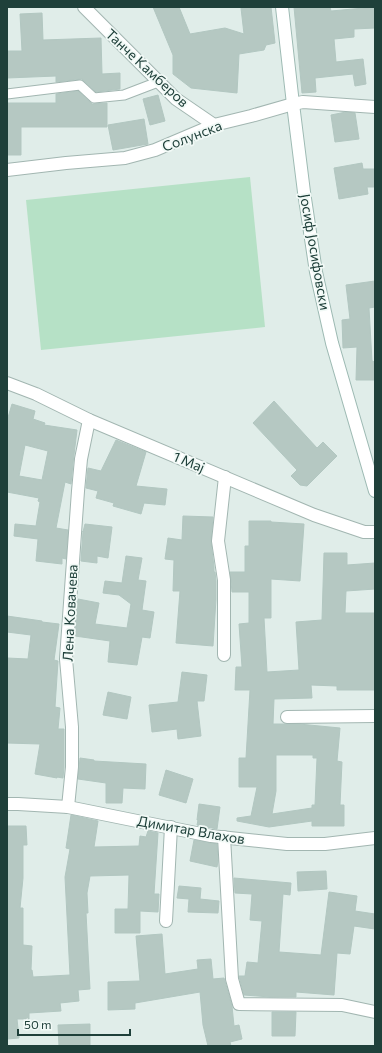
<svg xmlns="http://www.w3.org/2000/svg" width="382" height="1053" font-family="Commissioner,sans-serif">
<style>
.green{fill:#b6e1c6}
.building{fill:#b5c8c2;stroke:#b2c7c1;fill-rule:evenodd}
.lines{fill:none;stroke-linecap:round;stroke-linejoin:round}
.service-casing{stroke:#a2b6b1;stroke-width:11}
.minor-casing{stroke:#a2b6b1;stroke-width:14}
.secondary-casing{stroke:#9dbab3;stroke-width:14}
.service{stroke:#fff;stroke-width:9}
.minor{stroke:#fff;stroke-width:12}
.secondary{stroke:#fff;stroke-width:12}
.labels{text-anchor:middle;stroke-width:3.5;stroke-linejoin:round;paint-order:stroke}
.street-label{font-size:14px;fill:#1f403a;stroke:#f1f9f6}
</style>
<rect width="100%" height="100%" fill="#e0ede9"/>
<!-- green -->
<path class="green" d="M250 177 265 327 41 350 26 200Z"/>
<!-- building -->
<g class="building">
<path d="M153 7H179L190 34 225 28 244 34 241 8 254 7H271L275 43 266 45 264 50 239 54 237 93 191 88 173 74V55Z"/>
<path d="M294 7H330L331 11 375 7V28L354 29V37L334 39 336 62 363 59 366 84 355 86 353 74 315 78 316 92 302 93Z"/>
<path d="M42 13 43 40 101 38 102 74 120 73V89L96 92 82 79 56 82V76L7 78V51H22L20 14Z"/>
<path d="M78 91 92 104 107 103V127H21V155H7V103H56V94Z"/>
<path d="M158 95 165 121 150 125 143 99Z"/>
<path d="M346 112 355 113 359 139 335 142 331 115Z"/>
<path d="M144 119 148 144 113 150 108 125Z"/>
<path d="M362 163 363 169H375V187H367L368 194 339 199 334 168Z"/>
<path d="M375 281V307L369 308 372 361 375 362V380H356L357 347 343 348 342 320 350 319 346 285Z"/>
<path d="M274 401 317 448 323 442 337 456 307 486 300 485 291 476 297 470 253 423Z"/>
<path d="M12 404 35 411 33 419 45 423 44 425 77 430 73 463 71 484 65 482 56 528 68 530 66 559 62 558V564L36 561 38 539 14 536 15 524 36 526 40 502 38 501 39 498 7 492V421ZM25 445 48 451 42 480 19 476Z"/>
<path d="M116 440 146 452 136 486 167 489 165 505 144 503 141 514 113 506 114 503 96 498 98 491 86 488 88 468 101 471Z"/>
<path d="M183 516 213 517 211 542 214 567V572H215L216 581V599L213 646 176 643 180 591H173L174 560 165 559 168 538 182 540Z"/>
<path d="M249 521H271V522L304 524 300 581 271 579V618H264L267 672 299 670 296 622 322 620 324 553H347V565L375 563V589L346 591 345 613H375V690H337V686L311 685 312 698 274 699 273 724H299L340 728 337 761 342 762 340 805H344V826H312V821L269 827 237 821V818L251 816 257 787H239V758H246L250 690H235L236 667H242L239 624 249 623V592H232L230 572H245V546H249ZM276 755H313V758H317L315 805H312V808L272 814 276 791Z"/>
<path d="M85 524 112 527 108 558 97 556V563L81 561 83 531V532Z"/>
<path d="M126 556 142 558 138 580 146 581 142 610 154 612 150 638 142 637 137 665 108 662 110 641 75 636 78 599 99 603 95 624 127 628 131 604 119 595 103 593 105 581 122 583Z"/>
<path d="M7 616 42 621V622L59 624 54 660 58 661 55 707 60 708 58 729H64V767L63 778 57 777V778L35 774 40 744 7 743V658L28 659 31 635 7 632Z"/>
<path d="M182 672 207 675 204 701H197L201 736 178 739 177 729 152 732 149 705 178 702Z"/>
<path d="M108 692 131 697 127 719 103 715Z"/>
<path d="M80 758 94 760V761L146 764 145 789 123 788 122 803H106V783L78 779Z"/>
<path d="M166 770 193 779 186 803 159 795Z"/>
<path d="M199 804 220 807 217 829 197 825 198 820H197Z"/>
<path d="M71 815 98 821 94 847 139 846 140 836 146 837 148 831 158 833 154 894H159L158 912 140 911V933H115V909H128L129 875 90 876 87 893 88 913H86L90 989 78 990 79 1001 60 1003 61 1011 29 1013V1019H17L19 1038 7 1039V826H26L27 845H23V878L20 908H23V945L32 946 31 970H32L33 977 70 975 65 877 70 849 66 848Z"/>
<path d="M194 840 217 844 218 861 217 867 190 861Z"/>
<path d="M326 871 327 889 298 891 297 872Z"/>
<path d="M234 878 291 883 290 895 283 894 279 952 321 955 329 892 357 896 355 911 375 914V929L354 926 350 954 337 953 334 995 296 992V997H270L244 995 239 976H245L247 962 258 963 262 921 250 920 252 894 235 893Z"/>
<path d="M179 886 201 888 200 899 219 901 218 913 188 912 189 899 177 898Z"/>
<path d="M162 934 165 974 198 969 197 960 211 959 213 979 224 978 232 1006 234 1026 239 1025 242 1039 230 1042 231 1046H208L203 1025 200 992 135 1003V1009L108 1010V982L140 981 136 936Z"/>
<path d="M272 1012H296L295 1036H272Z"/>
<path d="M90 1024V1046H59L58 1025Z"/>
</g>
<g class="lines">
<!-- service casing -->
<g class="service-casing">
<path id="service" d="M7 94 80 85 94 98 124 95 158 82"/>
</g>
<!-- minor casing -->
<g class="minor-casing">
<g id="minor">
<path d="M84 7 176 99 214 125"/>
<path d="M7 170 66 163 125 158 155 150 214 125 251 116 293 104 303 102 375 107"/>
<path d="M7 383 36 394 89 420 314 515 364 532H375"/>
<path d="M224 655V580L218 541 225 477"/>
<path d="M287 717 375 716"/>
<path d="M7 804H18L68 807 211 836 287 844H325L375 838"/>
<path d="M68 807 72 767V727L66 659 78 491 81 459 89 420"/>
<path d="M224 837 232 979 239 1004 342 1005 375 1012"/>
<path d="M166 921 171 827"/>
</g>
</g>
<!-- secondary casing -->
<g class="secondary-casing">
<path id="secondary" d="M282 7 293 104 304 192 316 272 332 343 375 491"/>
</g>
<!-- service -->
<use href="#service" class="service"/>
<!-- minor -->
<use href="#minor" class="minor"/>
<!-- secondary -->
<use href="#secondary" class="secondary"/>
</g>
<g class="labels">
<!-- street labels -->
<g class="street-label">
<text transform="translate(147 68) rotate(43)" y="5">Танче Камберов</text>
<text transform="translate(192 136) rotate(-21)" y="5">Солунска</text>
<text transform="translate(315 252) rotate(80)" y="5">Јосиф Јосифовски</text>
<text transform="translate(189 462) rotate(23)" y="5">1 Мај</text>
<text transform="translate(70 613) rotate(-87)" y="5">Лена Ковачева</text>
<text transform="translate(191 830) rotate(10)" y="5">Димитар Влахов</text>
</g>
</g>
<!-- border -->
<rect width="382" height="1053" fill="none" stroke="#1f403a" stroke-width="16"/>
<!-- scale -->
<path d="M18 1029v6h112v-6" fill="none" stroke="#1f403a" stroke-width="2"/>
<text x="24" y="1029" font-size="12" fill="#1f403a" stroke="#f1f9f6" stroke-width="3" paint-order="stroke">50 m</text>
</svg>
